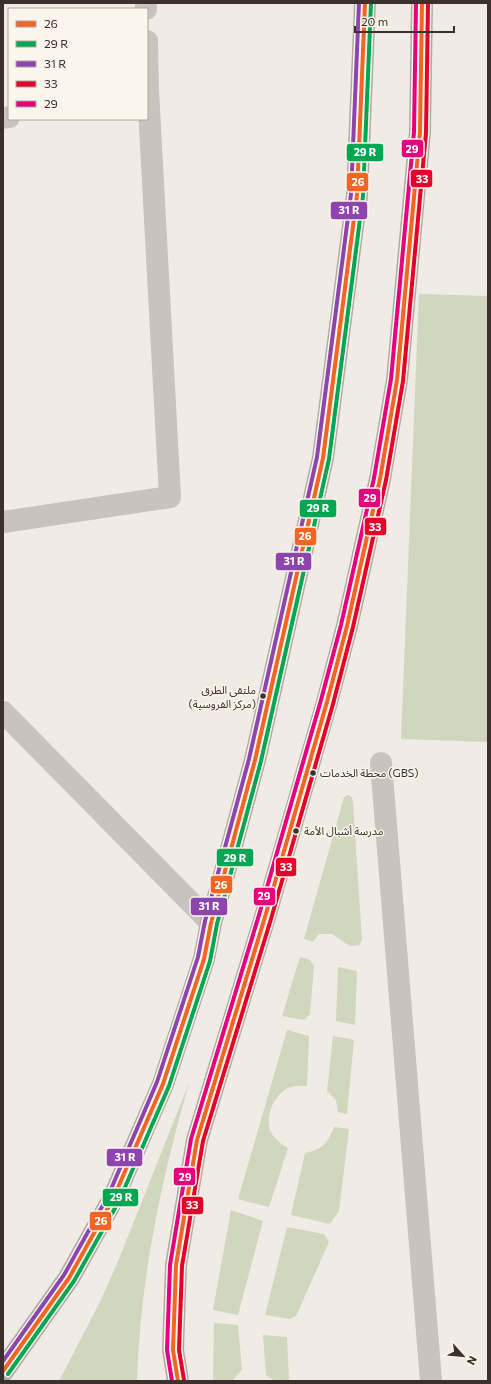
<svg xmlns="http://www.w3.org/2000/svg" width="491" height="1384" font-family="Commissioner,'Noto Sans Arabic',sans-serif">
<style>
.green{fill:#d1d6bf}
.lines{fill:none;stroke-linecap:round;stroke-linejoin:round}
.minor{stroke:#c9c3be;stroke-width:22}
.highway{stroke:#afaaa4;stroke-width:22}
.bus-1-casing{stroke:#fbf5ee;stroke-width:7}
.bus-2-casing{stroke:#fbf5ee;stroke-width:7}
.bus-3-casing{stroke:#fbf5ee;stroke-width:7}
.bus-4-casing{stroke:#fbf5ee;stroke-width:7}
.bus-5-casing{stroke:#fbf5ee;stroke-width:7}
.bus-1{stroke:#f26522;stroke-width:4}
.bus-2{stroke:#00a651;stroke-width:4}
.bus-3{stroke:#8e44ad;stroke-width:4}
.bus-4{stroke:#e4002b;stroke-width:4}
.bus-5{stroke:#e5007d;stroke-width:4}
.bus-dot{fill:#3b302b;stroke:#fbf5ee;stroke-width:1.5}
.labels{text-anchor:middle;stroke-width:3;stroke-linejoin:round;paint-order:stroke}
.bus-label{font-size:11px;fill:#3b302b;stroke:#fbf5ee;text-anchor:start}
.line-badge{stroke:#fbf5ee;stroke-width:1.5}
.badge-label{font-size:11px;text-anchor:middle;font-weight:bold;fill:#fff}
</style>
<rect width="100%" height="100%" fill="#f0ebe5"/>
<!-- green -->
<g class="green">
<path d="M419 294 488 296V742L401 739Z"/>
<path d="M348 795 352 797 353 803 362 940 359 945 350 946 332 934H319L313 942 304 939 344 797Z"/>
<path d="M300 957 310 960 314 966 310 1014 304 1020 282 1016Z"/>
<path d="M338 967 357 971 355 1025 336 1021Z"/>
<path d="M287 1030 309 1036 307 1086C302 1086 296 1085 291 1087 275 1092 265 1115 270 1130 273 1138 281 1144 288 1148L269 1207 238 1199Z"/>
<path d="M333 1036 354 1040 347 1114 338 1112 336 1100 327 1091Z"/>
<path d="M189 1083C161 1181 140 1279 137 1381H59L100 1302 119 1259Z"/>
<path d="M334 1127 349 1129 339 1211 330 1224 291 1215 305 1153C323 1149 327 1144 334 1127Z"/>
<path d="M231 1210 263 1221 238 1315 213 1310Z"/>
<path d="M287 1227 324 1234 329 1242 296 1316 290 1319 265 1315Z"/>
<path d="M214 1323 238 1325 242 1370 232 1381H213Z"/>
<path d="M263 1335 287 1337 289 1381H275L266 1375Z"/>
</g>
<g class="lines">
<!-- minor -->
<g class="minor">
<path d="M146 3V9"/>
<path d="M3 118 9 117"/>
<path d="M3 522 170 497 148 90 147 41"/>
<path d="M3 712 211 923"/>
<path d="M381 763 431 1381"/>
</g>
<!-- highway -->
<g class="highway">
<path d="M3 1371 69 1278 113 1199 163 1084 204 959 211 923 255 760 323 458 357 195 365 3"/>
<path d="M178 1381 173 1350 176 1265 197 1140 265 917 327 702 347 626 380 479 397 380 420 132 422 3"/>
</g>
<!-- bus-1 casing -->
<g class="bus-1-casing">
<g id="bus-1">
<path d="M3 1371 69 1278 113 1199 163 1084 204 959 211 923 255 760 323 458 357 195 365 3"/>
<path d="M178 1381 173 1350 176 1265 197 1140 265 917 327 702 347 626 380 479 397 380 420 132 422 3"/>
</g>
</g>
<!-- bus-2 casing -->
<g class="bus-2-casing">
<path id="bus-2" d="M8 1374 74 1281 119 1201 169 1086 210 961 217 924 261 761 329 459 363 196 371 3"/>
</g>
<!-- bus-3 casing -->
<g class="bus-3-casing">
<path id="bus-3" d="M3 1361 64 1275 108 1196 157 1082 198 957 205 921 249 759 317 457 351 194 359 3"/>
</g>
<!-- bus-4 casing -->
<g class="bus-4-casing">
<path id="bus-4" d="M184 1380 179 1350 182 1266 203 1141 271 919 333 704 353 627 386 480 403 381 426 133 428 3"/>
</g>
<!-- bus-5 casing -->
<g class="bus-5-casing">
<path id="bus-5" d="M172 1381 167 1350 170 1265 191 1139 259 915 321 700 341 625 374 478 391 379 414 132 416 3"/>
</g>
<!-- bus-1 -->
<use href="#bus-1" class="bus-1"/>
<!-- bus-2 -->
<use href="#bus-2" class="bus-2"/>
<!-- bus-3 -->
<use href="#bus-3" class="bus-3"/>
<!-- bus-4 -->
<use href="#bus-4" class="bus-4"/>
<!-- bus-5 -->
<use href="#bus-5" class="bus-5"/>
</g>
<!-- markers -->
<g class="bus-dot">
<circle cx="263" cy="696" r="3.5"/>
<circle cx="313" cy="773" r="3.5"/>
<circle cx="296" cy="831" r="3.5"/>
</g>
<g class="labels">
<!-- bus labels -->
<g class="bus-label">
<text x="256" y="694" text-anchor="end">ملتقى الطرق<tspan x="256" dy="14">(مركز الفروسية)</tspan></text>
<text x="320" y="777">محطة الخدمات (GBS)</text>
<text x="304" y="835">مدرسة أشبال الأمة</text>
</g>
</g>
<g class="line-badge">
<rect x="401" y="139" width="23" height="19" rx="4" fill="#e5007d"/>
<rect x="346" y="143" width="38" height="19" rx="4" fill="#00a651"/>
<rect x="410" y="169" width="23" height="19" rx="4" fill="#e4002b"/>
<rect x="346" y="172" width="23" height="20" rx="4" fill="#f26522"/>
<rect x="330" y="201" width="38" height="19" rx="4" fill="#8e44ad"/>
<rect x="358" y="488" width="23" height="20" rx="4" fill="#e5007d"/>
<rect x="299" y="499" width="38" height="19" rx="4" fill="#00a651"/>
<rect x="364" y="517" width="23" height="19" rx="4" fill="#e4002b"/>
<rect x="294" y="527" width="23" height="19" rx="4" fill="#f26522"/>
<rect x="275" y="552" width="37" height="19" rx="4" fill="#8e44ad"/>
<rect x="216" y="848" width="38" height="19" rx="4" fill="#00a651"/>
<rect x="275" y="857" width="22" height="20" rx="4" fill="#e4002b"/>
<rect x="210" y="875" width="23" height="19" rx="4" fill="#f26522"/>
<rect x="253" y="887" width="23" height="19" rx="4" fill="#e5007d"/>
<rect x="190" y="897" width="38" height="19" rx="4" fill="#8e44ad"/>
<rect x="106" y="1148" width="37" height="19" rx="4" fill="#8e44ad"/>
<rect x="173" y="1167" width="23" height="19" rx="4" fill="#e5007d"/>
<rect x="102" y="1188" width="37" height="19" rx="4" fill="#00a651"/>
<rect x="181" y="1196" width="23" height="19" rx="4" fill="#e4002b"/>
<rect x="89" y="1211" width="23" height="20" rx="4" fill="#f26522"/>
</g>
<g class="badge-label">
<text x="412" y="153">29</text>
<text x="365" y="156">29 R</text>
<text x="422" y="183">33</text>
<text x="358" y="186">26</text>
<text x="349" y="214">31 R</text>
<text x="370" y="502">29</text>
<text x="318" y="512">29 R</text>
<text x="375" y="531">33</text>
<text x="305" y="540">26</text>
<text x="294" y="565">31 R</text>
<text x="235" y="862">29 R</text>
<text x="286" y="871">33</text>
<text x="221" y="889">26</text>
<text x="264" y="900">29</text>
<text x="209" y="910">31 R</text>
<text x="125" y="1161">31 R</text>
<text x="185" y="1181">29</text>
<text x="121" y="1201">29 R</text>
<text x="192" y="1209">33</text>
<text x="101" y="1225">26</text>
</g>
<!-- border -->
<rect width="491" height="1384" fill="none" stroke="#3b302b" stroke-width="8"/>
<!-- legend -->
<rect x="8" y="8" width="140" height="112" fill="#fbf5ee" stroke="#aea6a0"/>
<rect x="16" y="21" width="20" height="6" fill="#f26522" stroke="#aea6a0"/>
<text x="44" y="28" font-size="12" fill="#3b302b">26</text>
<rect x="16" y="41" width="20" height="6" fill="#00a651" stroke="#aea6a0"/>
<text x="44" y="48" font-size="12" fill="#3b302b">29 R</text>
<rect x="16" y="61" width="20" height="6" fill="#8e44ad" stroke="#aea6a0"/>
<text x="44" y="68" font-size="12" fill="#3b302b">31 R</text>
<rect x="16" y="81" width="20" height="6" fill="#e4002b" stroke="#aea6a0"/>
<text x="44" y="88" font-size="12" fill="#3b302b">33</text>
<rect x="16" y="101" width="20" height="6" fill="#e5007d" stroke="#aea6a0"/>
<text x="44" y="108" font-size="12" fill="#3b302b">29</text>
<!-- north arrow -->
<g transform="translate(463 1356) rotate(117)" stroke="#fbf5ee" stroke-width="3" paint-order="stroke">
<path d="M0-3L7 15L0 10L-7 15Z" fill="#3b302b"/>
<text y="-6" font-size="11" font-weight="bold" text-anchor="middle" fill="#3b302b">N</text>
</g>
<!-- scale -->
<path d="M355 26v6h99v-6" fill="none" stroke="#3b302b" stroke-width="2"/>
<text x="361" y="26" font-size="12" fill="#3b302b" stroke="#fbf5ee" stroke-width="3" paint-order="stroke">20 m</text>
</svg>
